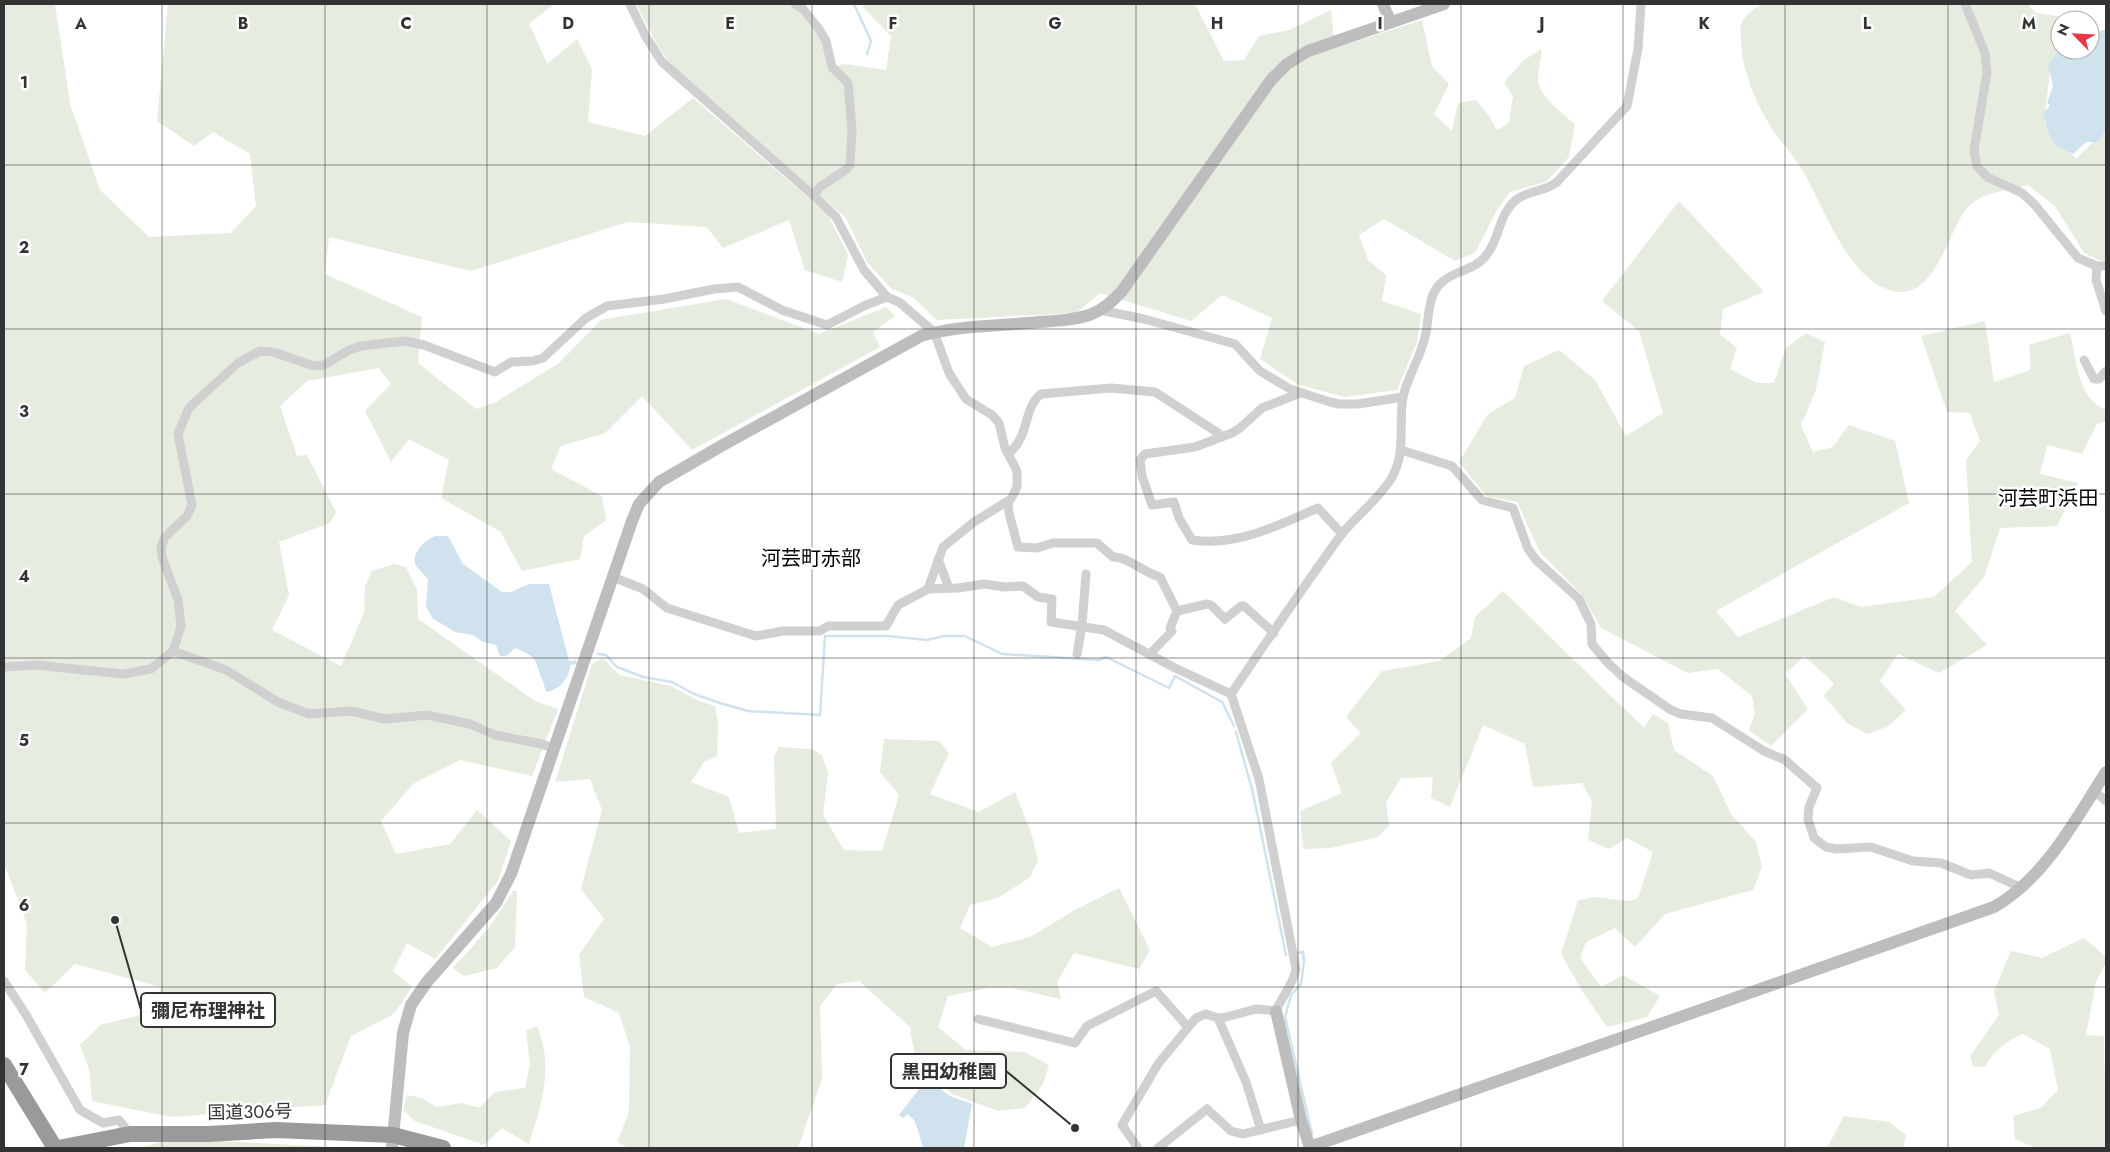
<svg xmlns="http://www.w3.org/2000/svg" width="2110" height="1152" font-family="Jost,'Noto Sans JP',sans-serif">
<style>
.green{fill:#e6ecdf}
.water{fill:#cfe2ee}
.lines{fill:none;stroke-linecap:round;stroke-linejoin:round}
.stream{stroke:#cfe2ee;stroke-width:2.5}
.street{stroke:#d0d0d0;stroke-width:9}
.secondary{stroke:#bdbdbd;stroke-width:12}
.highway{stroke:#9a9a9a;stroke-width:16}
.grid{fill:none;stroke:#333;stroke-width:1;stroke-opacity:0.55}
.labels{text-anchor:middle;stroke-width:5;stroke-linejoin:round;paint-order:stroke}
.street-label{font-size:18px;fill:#333;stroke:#fff}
.quarter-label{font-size:20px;fill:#000;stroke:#fff}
.grid-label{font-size:16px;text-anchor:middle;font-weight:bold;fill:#333;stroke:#fff;stroke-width:5;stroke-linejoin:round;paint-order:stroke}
.leader{fill:none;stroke:#333;stroke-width:2}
.callout-dot{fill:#333;stroke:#fff;stroke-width:2}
.callout{fill:#fff;stroke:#333;stroke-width:2}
.callout-label{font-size:19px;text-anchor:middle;font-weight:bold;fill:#333}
</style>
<rect width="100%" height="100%" fill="#fff"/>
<!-- green -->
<g class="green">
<path d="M4 4H55L70 104 100 190 149 237 231 233 256 206 250 154 213 132 194 146 157 121 168 4H555L529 23 547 64 577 39 592 69 588 122 645 136 693 98 828 215 848 255 842 282 805 270 789 220 723 248 707 227 628 222 471 271 329 237 325 274 422 317 418 363 476 409 496 402 559 363 601 320 726 299 819 334 886 307 895 316 873 332 880 347 692 450 642 396 605 433 561 446 551 469 602 496 606 520 584 536 580 559 522 571 501 532 441 498 449 460 409 439 391 462 365 411 391 384 379 368 307 381 280 406 297 456 307 455 336 512 330 523 279 542 289 595 272 630 341 666 364 613 365 586 372 571 394 564 406 567 417 590 418 619 535 701 558 709 532 776 460 760 413 784 381 821 396 854 450 844 477 810 511 841 498 881 435 959 407 943 393 971 412 987 394 1014 351 1036 325 1105 171 1117 92 1101 89 1069 80 1045 100 1025 157 1011 161 987 75 964 45 993 25 970 27 924 4 863Z"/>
<path d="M636 4H790L801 11 823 40 827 67 845 64 886 70 891 36 863 7 864 4H1195L1224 61 1244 60 1259 36 1289 30 1331 10 1335 48 1422 20 1432 66 1449 84 1434 114 1452 131 1458 103 1476 100 1489 116 1497 130 1509 123 1513 96 1504 82 1524 60 1541 49C1542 60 1538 69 1538 80 1538 95 1564 115 1575 124L1569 157 1546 182 1510 192 1497 210 1475 253 1455 261 1384 219 1359 235 1368 260 1386 275 1382 301 1421 314 1417 342 1397 390 1345 397 1299 385 1260 359 1272 318 1222 295 1191 321 1100 293 1076 313 936 320 914 298 892 289 867 262 846 218 673 68 657 45Z"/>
<path d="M1764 4H2028L2036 13 2083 20H2060V50L2051 63 2044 121 2076 159 2106 129V263L2084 253 2055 206 2028 185C2010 190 1982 192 1968 207 1948 229 1936 301 1893 291 1850 282 1824 208 1804 173 1796 158 1783 145 1773 130 1756 104 1743 73 1741 42 1741 35 1739 26 1743 20 1747 13 1757 7 1764 4Z"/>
<path d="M1679 201 1764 292 1723 309 1720 334 1737 348 1730 369 1757 383H1774L1786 348 1806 333 1825 342 1816 390 1801 425 1813 452 1833 447 1849 425 1895 441 1909 503 1716 611 1738 637 1834 597 1861 607 1934 597 1972 562 1966 460 1980 441 1970 413 1947 412 1921 336 1985 321 1994 382 2031 370 2029 345 2070 333C2076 357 2078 402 2106 409V421L2097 424 2082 454 2047 445 2040 474 2078 483 2057 526 2000 528 1984 577 1955 611 1987 645 1939 673 1898 654 1880 681 1906 710 1887 727 1867 734 1847 723 1824 696 1834 683 1804 656 1785 674 1808 709 1771 746 1749 730 1755 714 1752 696 1718 669 1688 673 1601 628 1582 595 1540 552 1517 502 1486 496 1459 462 1488 414 1515 398 1524 366 1559 350 1595 380 1626 436 1663 413 1639 331 1602 301Z"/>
<path d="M1503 591 1644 728 1653 714 1668 723 1674 750 1713 776 1731 814 1756 842 1762 867 1753 890 1665 914 1635 947 1615 928 1586 942 1580 958 1601 987 1623 975 1660 996 1647 1017 1607 1027 1584 994 1561 954 1578 901 1593 897 1630 901 1638 898 1653 852 1627 838 1609 849 1588 840 1592 802 1582 783 1533 787 1525 744 1483 725 1450 807 1431 798 1433 777 1401 778 1386 802 1389 826 1378 837 1331 848 1303 849 1300 811 1342 793 1331 763 1361 733 1346 717 1382 671 1439 661 1471 638 1475 617Z"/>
<path d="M603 658 619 675 671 686 699 701 715 706 718 723 717 756 704 762 691 782 729 797 739 833 776 829 774 756 779 747 812 749 822 755 828 773 823 815 844 850 882 851 899 795 880 772 884 739 939 741 949 753 930 794 979 812 1015 792 1032 836 1038 860 1030 877 998 898 970 905 960 928 992 947 1030 937 1075 910 1119 888 1150 950 1139 969 1074 953 1057 982 1061 999 1011 988H989L948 996 938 1027 966 1050 1025 1052 1049 1065 1043 1084 1025 1108 998 1111 952 1094 915 1059 910 1027 859 981 837 984 820 1006 822 1079 798 1148H629L617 1142 629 1112 630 1047 619 1013 584 997 579 955 604 919 581 889 602 810 590 779 555 782 592 664Z"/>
<path d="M513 891H517L515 947 497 968 464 976 453 968 489 928Z"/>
<path d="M2084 938 2106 957V963L2096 981 2086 1035 2104 1036 2106 1148H2036L2015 1139 2013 1116 2041 1108 2058 1090 2050 1049 2023 1034C2006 1041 1994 1051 1985 1067L1973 1066 1970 1056 1999 1015 1994 991 2011 951 2042 958Z"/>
<path d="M537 1026C554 1067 542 1103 529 1144L502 1128 484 1145 415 1121 403 1110 407 1095 422 1098 436 1107 462 1103 479 1108 495 1092 525 1088 530 1064 526 1031Z"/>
<path d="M1844 1116 1889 1122 1906 1135 1903 1148H1827Z"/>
<path d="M165 1141H220L333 1147 139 1148Z"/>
</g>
<!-- water -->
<g class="water">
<path d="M2106 29V129L2098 142H2086L2073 154 2056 145 2049 134 2043 114 2050 105 2047 103 2053 86 2048 64 2060 50H2090V34Z"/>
<path d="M435 536H448L463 564 502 592H511L529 584H549L569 661 576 660 577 664 570 665C570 678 559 690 547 692 544 689 545 686 543 681 532 659 543 660 515 648L506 656H500L496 645 483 642 473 635 455 632 432 618 426 606 428 579C424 574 419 570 416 566 410 554 425 540 435 536Z"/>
<path d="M929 1080 950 1096 972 1104 964 1148H923L918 1130 914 1120 908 1114 903 1118 899 1115 920 1088Z"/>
</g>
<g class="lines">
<!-- stream -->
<g class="stream">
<path d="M854 4 871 41 867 54"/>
<path d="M598 654 606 655 617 667 643 677 672 682 694 694 720 703 748 711 820 715 825 636H887L927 640 944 636H965L1002 654 1099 660 1106 657 1169 688 1175 676 1222 702 1234 726"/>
<path d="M1236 732 1253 793 1286 955"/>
<path d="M1298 953 1303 952 1304 961 1301 984 1291 995 1285 1017 1312 1134"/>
</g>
<!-- street -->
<g class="street">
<path d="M630 4 646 37 662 62 814 196 836 217 864 270 887 297 899 302 934 332 949 373 966 399 992 415 999 423 1005 448 1017 471V487L1011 499 974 522 943 547 928 589"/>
<path d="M795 4 803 9 819 29 826 41 832 67 848 83 852 129 850 165 847 169 820 187 814 196"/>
<path d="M1965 4 1985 53 1987 72 1974 150 1977 166 1987 177 2022 193 2035 205 2078 258 2097 266H2106"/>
<path d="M2097 266 2096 280 2106 311"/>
<path d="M1100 310 1144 319 1235 344 1260 371 1290 389 1330 402 1339 404H1358L1403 397"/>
<path d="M2084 360 2094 379H2099L2106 371"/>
<path d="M1300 393 1262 408 1240 428 1232 433 1195 447 1145 454 1140 460 1142 476 1152 505 1174 502 1179 518 1192 540C1237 547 1278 525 1318 508L1342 534"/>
<path d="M1401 450 1452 466 1482 500 1513 508 1528 549 1537 561 1579 599 1591 624 1592 644 1608 663 1623 677 1671 710 1681 714 1712 718 1764 751 1785 760 1817 788 1809 807 1808 819 1814 838 1826 847 1836 849 1871 847 1913 861 1941 863 1971 875 1989 873 2022 888"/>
<path d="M1009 453C1030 436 1023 408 1041 394L1111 388 1155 392 1218 433 1221 436"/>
<path d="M1008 502 1009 513 1018 547 1037 548 1053 543H1097L1113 557C1127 556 1144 573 1160 577L1177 611 1170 628 1172 631 1150 654"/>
<path d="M938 559 949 588"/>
<path d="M613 577 643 589 667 608 756 636 783 631H820L828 626H886L898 605 928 589 958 588 985 584 1004 587 1023 586 1038 597 1052 599 1051 622 1104 630 1175 668 1231 694 1259 779 1296 969C1293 985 1282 996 1276 1011L1256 1009 1226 1017 1218 1018 1206 1014 1196 1018 1158 1064 1122 1125 1138 1148"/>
<path d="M1177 611 1207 604 1211 605 1225 619 1241 606H1244L1274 633"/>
<path d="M173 651 226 670 278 702 309 714 351 711 385 719 427 715 470 724 495 735 542 744 555 749"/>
<path d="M1077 654 1082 625 1086 574"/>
<path d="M4 667 36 665 123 674 151 669 173 651 181 626 178 600 162 557 161 547 165 537 187 516 192 505 178 434 188 410 193 404 238 363 260 351 273 352 314 366 324 365 349 350 361 346 405 341 424 345 495 372 511 362 533 361 543 358 586 318 607 306 664 299 714 289 738 287 782 310 827 325 866 305 887 297"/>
<path d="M1231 694C1267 641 1303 587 1341 535 1356 516 1378 500 1391 479 1407 453 1398 425 1403 397 1408 375 1422 355 1426 333 1429 317 1428 294 1441 283 1455 269 1475 272 1488 253 1500 236 1499 214 1516 200 1528 190 1545 192 1557 182L1627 106 1638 49 1641 4"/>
<path d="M2094 791 2106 801"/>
<path d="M4 981 25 1013 80 1110 103 1123 119 1120 130 1134"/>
<path d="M1218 1018 1246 1082 1261 1130"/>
<path d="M978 1019 1075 1043 1087 1026 1156 991 1188 1027"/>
<path d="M1158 1148 1207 1109 1231 1131 1243 1134 1301 1120"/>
</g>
<!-- secondary -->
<g class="secondary">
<path d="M1383 4 1390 21"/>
<path d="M1276 1011 1301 1120 1310 1148"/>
<path d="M1310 1147 1994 907C2046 877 2075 820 2106 772"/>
<path d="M392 1148 403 1033 411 1005 426 983 496 903 511 874 632 521 639 504 659 482 723 445 921 336C959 325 1000 326 1039 322 1057 321 1075 320 1092 314 1104 309 1114 300 1122 291L1271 80 1287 64 1308 51 1444 4"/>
</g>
<!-- highway -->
<g class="highway">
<path d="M4 1065 55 1148"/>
<path d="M58 1148 130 1134H209L276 1130 393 1135 443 1148"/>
</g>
</g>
<!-- grid -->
<path class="grid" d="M162 4V1148M325 4V1148M487 4V1148M649 4V1148M812 4V1148M974 4V1148M1136 4V1148M1298 4V1148M1461 4V1148M1623 4V1148M1785 4V1148M1948 4V1148M4 165H2106M4 329H2106M4 494H2106M4 658H2106M4 823H2106M4 987H2106"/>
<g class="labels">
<!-- street labels -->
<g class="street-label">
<text transform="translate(250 1112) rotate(-1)" y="6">国道306号</text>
</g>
<!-- quarter labels -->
<g class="quarter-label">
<text x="2048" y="505">河芸町浜田</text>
<text x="811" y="565">河芸町赤部</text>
</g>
</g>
<g class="grid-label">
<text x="81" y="29">A</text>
<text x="243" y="29">B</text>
<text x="406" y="29">C</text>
<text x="568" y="29">D</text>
<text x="730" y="29">E</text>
<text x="893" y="29">F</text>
<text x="1055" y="29">G</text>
<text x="1217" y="29">H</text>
<text x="1380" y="29">I</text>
<text x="1542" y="29">J</text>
<text x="1704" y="29">K</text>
<text x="1867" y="29">L</text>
<text x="2029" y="29">M</text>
<text x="24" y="88">1</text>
<text x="24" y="253">2</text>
<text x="24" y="417">3</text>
<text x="24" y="582">4</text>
<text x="24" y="746">5</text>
<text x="24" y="911">6</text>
<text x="24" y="1075">7</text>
</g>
<!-- callouts -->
<path class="leader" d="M115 920L141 1010M1075 1128L1006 1071"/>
<g class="callout-dot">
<circle cx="115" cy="920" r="5"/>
<circle cx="1075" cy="1128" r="5"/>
</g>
<g class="callout">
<rect x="141" y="993" width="134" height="34" rx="5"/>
<rect x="891" y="1054" width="115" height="34" rx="5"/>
</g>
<g class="callout-label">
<text x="208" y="1017">彌尼布理神社</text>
<text x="949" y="1078">黒田幼稚園</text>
</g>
<!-- border -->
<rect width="2110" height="1152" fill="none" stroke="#333333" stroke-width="10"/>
<!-- north arrow -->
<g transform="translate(2075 35) rotate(294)"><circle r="24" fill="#ffffff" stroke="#adadad"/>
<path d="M0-4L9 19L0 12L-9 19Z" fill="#e63946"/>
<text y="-8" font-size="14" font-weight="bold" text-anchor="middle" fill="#333333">N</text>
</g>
</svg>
